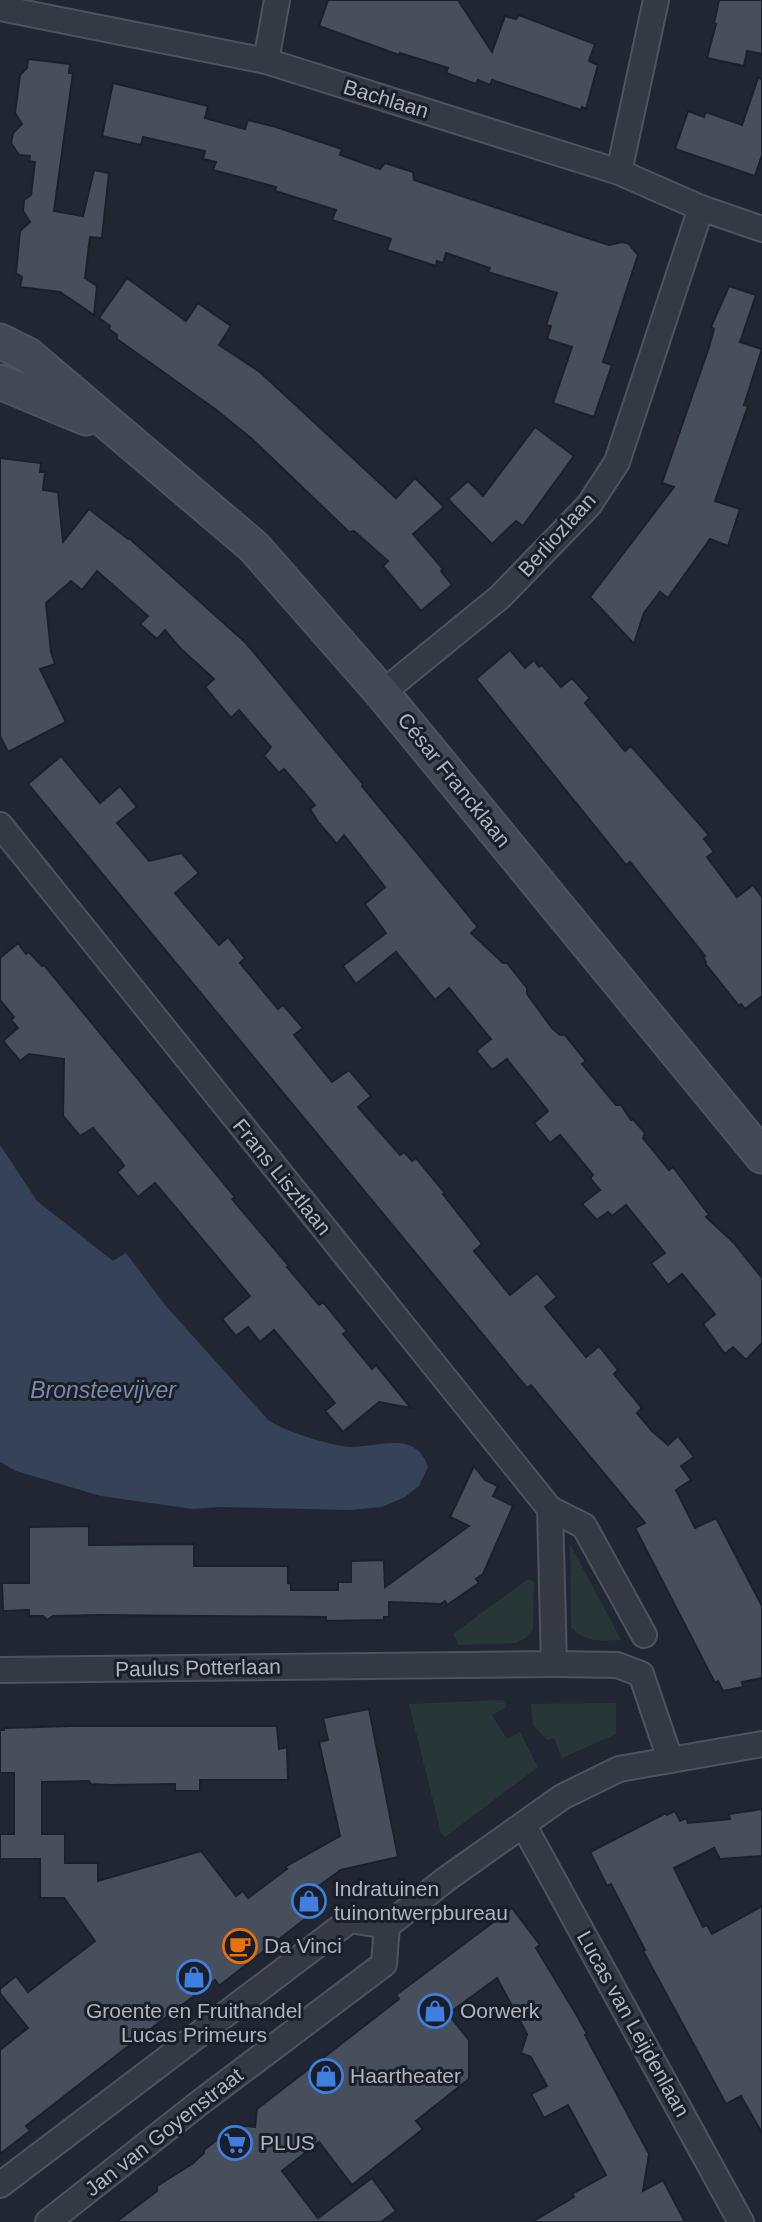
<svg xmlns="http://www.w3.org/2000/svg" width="762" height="2222" font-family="Helvetica,sans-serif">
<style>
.green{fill:#273738}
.water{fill:#364258}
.building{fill:#474e5c;stroke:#1b202a;stroke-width:2}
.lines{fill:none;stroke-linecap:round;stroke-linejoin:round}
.street-casing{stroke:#4e545e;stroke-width:28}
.secondary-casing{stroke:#4e545e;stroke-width:37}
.street{stroke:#343943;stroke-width:24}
.secondary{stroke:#424856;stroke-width:33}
.labels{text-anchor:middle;stroke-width:6;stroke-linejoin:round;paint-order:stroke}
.street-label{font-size:21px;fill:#aeb4c0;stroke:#191e28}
.poi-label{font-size:21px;fill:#aeb4c0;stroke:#191e28;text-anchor:start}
.water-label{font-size:23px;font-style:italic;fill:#7989a6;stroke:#191e28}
</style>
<rect width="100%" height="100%" fill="#212732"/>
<!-- green -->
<g class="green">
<path d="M570 1544 621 1640C600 1641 586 1643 571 1627Z"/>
<path d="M528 1579 534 1582 533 1630 526 1638 516 1643 459 1645 453 1634Z"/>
<path d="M503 1700 507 1707 492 1715 507 1739 520 1732 538 1767 445 1837 441 1833 409 1704Z"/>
<path d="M616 1703V1734L562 1758 554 1738 547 1740 533 1725 531 1704Z"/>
</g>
<!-- water -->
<path class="water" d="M0 1145 37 1201 113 1261 126 1253 165 1305 268 1420C284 1431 331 1446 351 1447 380 1447 416 1430 428 1467L419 1486 405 1497 382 1507 349 1510 220 1507 193 1509 101 1496 16 1471 0 1462Z"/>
<!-- building -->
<g class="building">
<path d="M328 0H458L492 52 505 16 516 19 519 15 595 44 589 61 598 65 586 109 582 107 581 110 492 80 490 85 478 80 476 84 446 73 448 68 400 53 399 55 319 26Z"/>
<path d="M719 0H762V54L747 51 744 66 707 58 716 24 714 23Z"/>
<path d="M28 59 70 64 69 73H73L54 211 83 216 94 170 109 173 102 238 90 237 85 278 97 286 94 315 60 292 20 287 22 277 16 273 20 231 30 222 23 211 24 200 31 195 35 162 29 161 30 156 19 155 11 143 13 133 22 124 15 113 20 75 27 68Z"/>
<path d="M758 78 762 79V155L755 176 675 149 688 111 704 117 706 112 742 125Z"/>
<path d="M113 83 208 106 205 118 245 129 248 120 276 127 342 149 340 155 380 169 385 163 413 172 414 180 575 234 609 245 623 242 629 244 638 255 603 362 612 365 594 417 553 403 572 347 547 339 551 326 546 325 557 293 488 272 490 268 446 253 443 263 437 261 436 266 387 250 391 239 332 220 336 210 275 191 276 187 213 170 216 162 203 159 205 151 143 137 141 145 102 136Z"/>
<path d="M127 278 186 321 198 303 231 326 219 345 260 372 396 498 415 478 444 507 413 534 443 569 441 571 452 585 421 611 383 566 388 561 354 531 349 532 251 438 215 409 117 339V335L109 329 110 326 99 318Z"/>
<path d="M729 286 756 295 740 342 762 349 744 405 748 406 715 501 740 509 728 546 710 539 668 598 660 592 644 613 634 644 590 597 674 487 662 483 709 347 714 329 711 327Z"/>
<path d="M535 427 574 456 523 526 516 521 492 544 448 499 468 481 483 496Z"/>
<path d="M0 458 41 463 40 472H45L43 490 58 492 63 542 89 509 128 539 129 538 246 643 363 784 362 786 478 927 471 933 503 963H507L527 988V994L552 1028 560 1035H565L586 1061 582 1064 616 1105H621L631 1120 633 1119 645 1133 643 1138 669 1170 673 1167 709 1215 706 1217 734 1243 762 1278V1343L746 1360 733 1347 725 1354 703 1324 715 1314 682 1274 668 1285 651 1263 665 1253 626 1205 612 1216 608 1212 597 1220 582 1204 600 1190 590 1178 593 1175 560 1135 550 1143 534 1123 548 1111 507 1059 492 1070 476 1051 491 1039 449 988 435 1000 396 952 356 984 343 966 386 933 365 904 385 887 344 835 337 844 318 822 310 809 315 805 284 769 279 773 264 756 271 747 239 710 231 718 205 687 214 679 180 648 165 630 157 639 140 624 148 616 97 571 82 590 71 581 46 603 51 652 55 664 40 669 66 722 8 752 0 736Z"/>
<path d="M510 650 525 668 534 660 539 667 542 665 561 687 572 678 590 698 585 703 625 751 631 746 709 835 704 839 714 852 707 857 737 897 753 885 762 897V996L745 1009 741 1004 739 1006 705 963 706 962 703 957 705 956 630 862 626 865 476 679Z"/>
<path d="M61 756 100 803 120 786 137 807 117 823 149 861 182 853 191 864 199 873 175 893 219 945 228 937 245 958 240 963 278 1009 283 1005 303 1028 294 1035 332 1082 349 1070 371 1096 358 1107 400 1155 404 1152 412 1161 416 1158 445 1193 443 1194 482 1244 474 1251 510 1295 537 1273 557 1297 545 1307 586 1357 599 1346 618 1370 614 1374 642 1408 637 1413 652 1431 668 1445 678 1436 694 1457 681 1466 691 1480 676 1490 695 1528 716 1518 762 1606V1678L742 1682 743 1687 723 1691 718 1681 715 1683 635 1528 645 1523 531 1385 527 1388 28 784Z"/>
<path d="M18 943 26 954 29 952 42 966 44 965 235 1197 232 1199 289 1266 287 1267 319 1305 323 1302 347 1331 343 1334 372 1369 376 1365 411 1408 379 1402 343 1432 325 1411 335 1403 274 1330 260 1342 248 1327 236 1336 222 1319 250 1296 155 1183 138 1197 117 1172 124 1166 120 1160 93 1128 80 1136 63 1116 64 1059 29 1054 20 1061 3 1041 18 1028 11 1020 14 1017 0 1000V958Z"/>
<path d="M474 1466 485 1480 498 1486 493 1496 513 1506 483 1574 476 1579 479 1583 447 1605 445 1601 441 1604 389 1602V1617H384V1620L326 1621V1617L99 1615 53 1616 47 1620 43 1616H29V1610L3 1611 2 1583H29V1527L89 1526V1545L194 1544V1566H288V1583L291 1584V1590H338V1582H351V1561L384 1560 385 1587 469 1526 450 1517Z"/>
<path d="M369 1709 398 1857 341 1870 312 1891 323 1905 219 1986 215 1980 144 2034 26 2126 30 2131 0 2154V2050L28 2028 0 1993V1989L16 1976 28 1992 95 1941 64 1898H40V1859H0V1834H14V1773H0V1730H4V1728L71 1726H277L279 1749 287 1747 288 1780H200V1791H175V1784L112 1785 91 1784 89 1781 42 1782V1834H65V1863H98V1881L201 1851 236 1896 243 1891 248 1898 287 1869 285 1867 340 1836 319 1742 328 1740 323 1718Z"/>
<path d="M762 1809V1856L720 1859 714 1848 674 1868 703 1927 707 1925 712 1934 762 1906V2133L741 2096 726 2104 643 1951 645 1950 611 1884 607 1886 590 1852 666 1813 667 1815 675 1811 680 1821 686 1818 688 1823 730 1819 729 1814Z"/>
<path d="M512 1908 540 1945 536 1948 576 2014 587 2034 585 2035 649 2154 643 2191 663 2180 685 2222H532L574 2197 572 2194 606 2175 568 2105 544 2118 531 2094 547 2086 531 2057 521 2053 527 2034 497 1978 448 2014 469 2040V2079L416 2121 423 2129 352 2185 319 2142 282 2171 318 2218 372 2178 396 2211 381 2222H116L157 2191V2186L192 2164 204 2153V2150L236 2125 255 2127 257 2109 399 1999 396 1995Z"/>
</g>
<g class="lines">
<!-- street casing -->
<g class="street-casing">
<g id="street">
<path d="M0 8 266 61 619 172 701 208 762 229"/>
<path d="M266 61 277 0"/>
<path d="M619 172 656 0"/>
<path d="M382 693 500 597 589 505 617 462 701 208"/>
<path d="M0 825 550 1509"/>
<path d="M554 1664 617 1665 641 1674 670 1759"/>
<path d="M0 1670 554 1664 550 1509 584 1526 644 1635"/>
<path d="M524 1826 741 2222"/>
<path d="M0 2185 350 1920 387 1926 445 1880 562 1797 619 1769 762 1744"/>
<path d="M48 2222 202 2101 384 1964 387 1926"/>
</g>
</g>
<!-- secondary casing -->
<g class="secondary-casing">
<g id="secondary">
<path d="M0 341 28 355 254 547 382 693 762 1156"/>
<path d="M0 382 86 418"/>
</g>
</g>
<!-- street -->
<use href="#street" class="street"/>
<!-- secondary -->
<use href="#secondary" class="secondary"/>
</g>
<!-- icons -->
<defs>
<g id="shop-ring" transform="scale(1.75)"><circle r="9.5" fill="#191e28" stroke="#3f7fe0" stroke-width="1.5"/><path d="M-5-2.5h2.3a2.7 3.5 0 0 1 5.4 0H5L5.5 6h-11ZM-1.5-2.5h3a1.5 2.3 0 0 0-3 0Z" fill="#3f7fe0"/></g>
<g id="cafe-ring" transform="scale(1.75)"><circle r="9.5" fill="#191e28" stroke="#e8710a" stroke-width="1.5"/><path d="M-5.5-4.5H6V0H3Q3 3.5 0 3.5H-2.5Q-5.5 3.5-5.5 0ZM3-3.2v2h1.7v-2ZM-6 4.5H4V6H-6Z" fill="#e8710a"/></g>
<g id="supermarket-ring" transform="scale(1.75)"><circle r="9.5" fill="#191e28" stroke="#3f7fe0" stroke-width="1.5"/><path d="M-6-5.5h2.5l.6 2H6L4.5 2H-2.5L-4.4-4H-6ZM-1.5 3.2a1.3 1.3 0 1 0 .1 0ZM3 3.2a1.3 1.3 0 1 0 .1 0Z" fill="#3f7fe0"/></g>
</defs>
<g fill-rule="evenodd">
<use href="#shop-ring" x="309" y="1901"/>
<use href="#cafe-ring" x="240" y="1946"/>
<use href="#shop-ring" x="194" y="1977"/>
<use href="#shop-ring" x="435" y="2011"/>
<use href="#shop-ring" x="326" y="2076"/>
<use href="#supermarket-ring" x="235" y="2143"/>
</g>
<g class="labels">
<!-- street labels -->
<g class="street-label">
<text transform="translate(386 99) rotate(17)" y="7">Bachlaan</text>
<text transform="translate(557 535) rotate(-48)" y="7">Berliozlaan</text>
<text transform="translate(454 780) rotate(51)" y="7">César Francklaan</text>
<text transform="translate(282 1177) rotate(51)" y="7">Frans Lisztlaan</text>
<text transform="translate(198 1668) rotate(-1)" y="7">Paulus Potterlaan</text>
<text transform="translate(633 2024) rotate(61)" y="7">Lucas van Leijdenlaan</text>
<text transform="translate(164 2132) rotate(-38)" y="7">Jan van Goyenstraat</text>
</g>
<!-- poi labels -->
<g class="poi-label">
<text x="334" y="1896">Indratuinen<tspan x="334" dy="24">tuinontwerpbureau</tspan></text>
<text x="264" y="1953">Da Vinci</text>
<text x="194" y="2018" text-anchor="middle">Groente en Fruithandel<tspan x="194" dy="24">Lucas Primeurs</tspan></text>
<text x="460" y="2018">Oorwerk</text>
<text x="350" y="2083">Haartheater</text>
<text x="260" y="2150">PLUS</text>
</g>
<!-- water labels -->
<g class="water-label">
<text x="103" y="1398">Bronsteevijver</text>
</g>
</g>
</svg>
